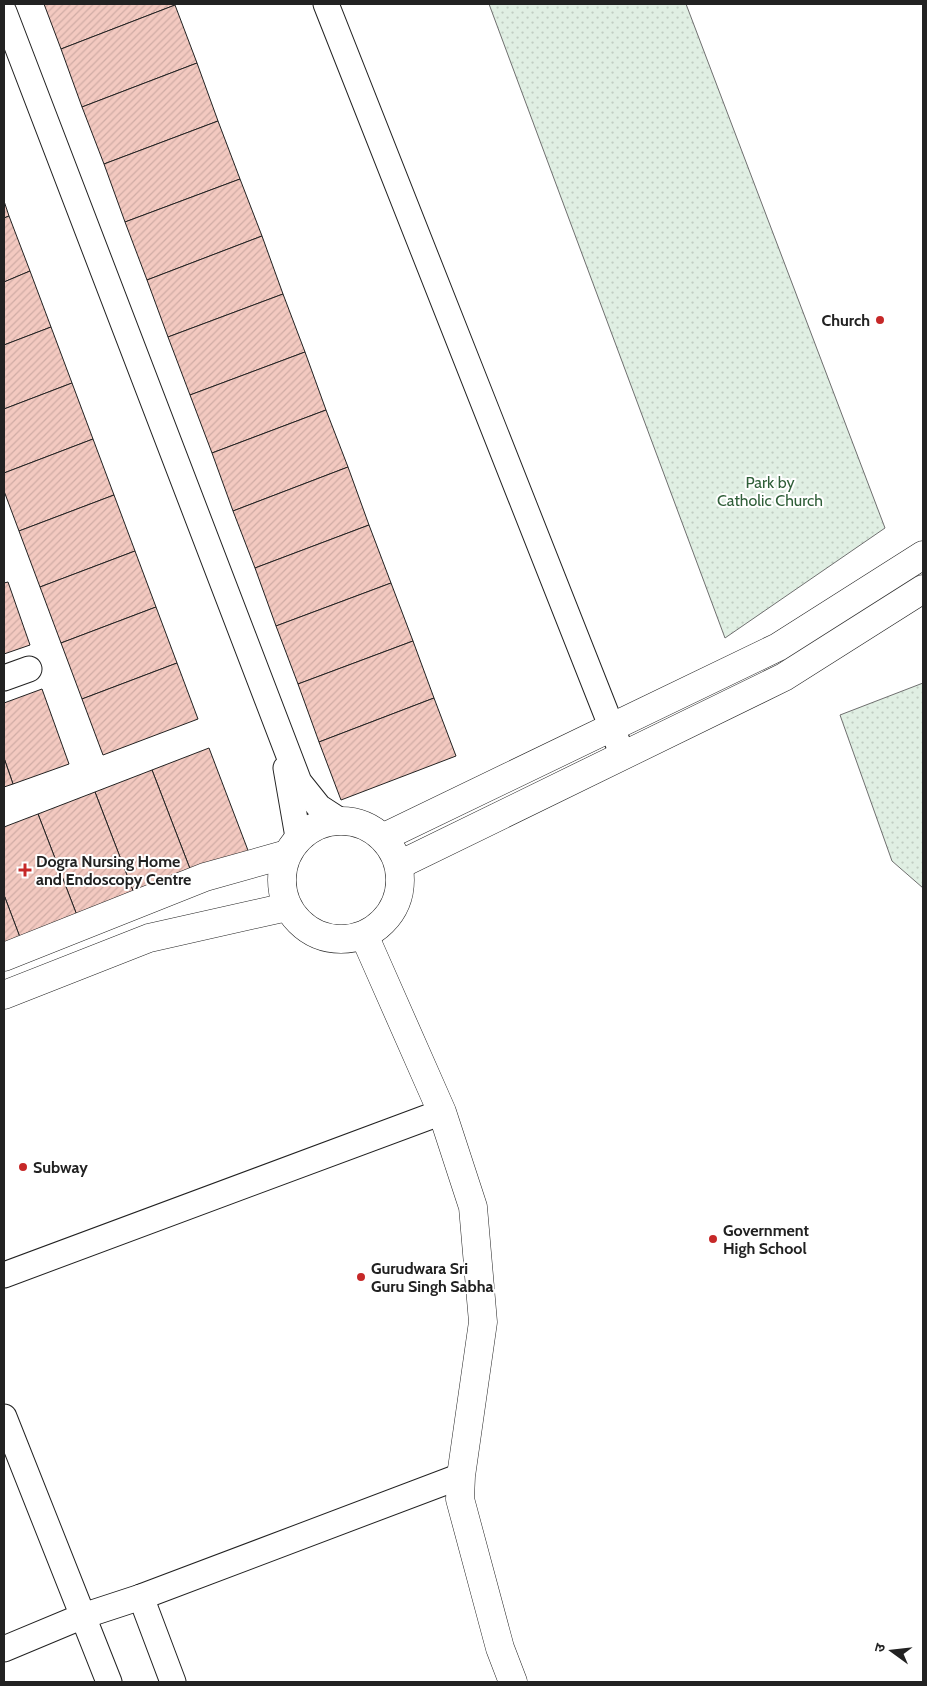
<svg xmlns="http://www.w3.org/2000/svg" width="927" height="1686" font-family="Cabin,'Noto Sans Devanagari',sans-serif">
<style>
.park{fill:url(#park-dots);stroke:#6f6f6f}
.building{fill:url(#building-hatch);stroke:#222}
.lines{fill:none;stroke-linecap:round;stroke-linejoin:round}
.minor-casing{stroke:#222;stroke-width:27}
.tertiary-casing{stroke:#222;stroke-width:29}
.minor{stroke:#fff;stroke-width:25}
.tertiary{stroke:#fff;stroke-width:28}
.poi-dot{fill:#c62828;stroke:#fff;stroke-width:2}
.labels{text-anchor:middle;stroke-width:4;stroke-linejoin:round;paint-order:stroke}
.poi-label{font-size:16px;font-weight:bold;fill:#222;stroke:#fff;text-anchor:start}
.park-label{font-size:16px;fill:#2f5e38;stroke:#fff}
</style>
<defs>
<pattern id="park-dots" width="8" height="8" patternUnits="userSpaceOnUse" patternTransform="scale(1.25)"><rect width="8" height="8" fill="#e0efe3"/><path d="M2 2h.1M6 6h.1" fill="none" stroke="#c0cdc2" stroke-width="1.8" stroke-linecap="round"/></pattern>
<pattern id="building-hatch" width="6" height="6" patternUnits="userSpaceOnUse" patternTransform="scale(1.25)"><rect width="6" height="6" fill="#f3c9c0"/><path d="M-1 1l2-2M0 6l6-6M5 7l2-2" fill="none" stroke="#d0aca5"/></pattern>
</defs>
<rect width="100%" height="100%" fill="#fff"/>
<!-- park -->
<g class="park">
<path d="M489 4H686L885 528 725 638Z"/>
<path d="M923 683V888L892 861 840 715Z"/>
</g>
<!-- building -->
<g class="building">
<path d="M44 4H175V5L61 49Z"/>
<path d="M175 5 197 63 82 107 61 49Z"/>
<path d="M197 63 218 121 104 164 82 107Z"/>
<path d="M218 121 240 179 125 222 104 164Z"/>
<path d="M240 179 262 236 147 280 125 222Z"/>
<path d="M4 201 9 216 4 218Z"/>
<path d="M9 216 30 271 4 282V218Z"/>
<path d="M262 236 283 294 168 337 147 280Z"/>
<path d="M30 271 51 327 4 345V282Z"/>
<path d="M283 294 305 352 190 395 168 337Z"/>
<path d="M51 327 72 383 4 409V345Z"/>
<path d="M305 352 326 410 212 453 190 395Z"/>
<path d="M72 383 93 439 4 473V409Z"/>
<path d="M326 410 348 467 233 511 212 453Z"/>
<path d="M93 439 114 495 19 531 4 491V473Z"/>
<path d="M348 467 369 525 255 568 233 511Z"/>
<path d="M114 495 135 551 40 587 19 531Z"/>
<path d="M369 525 391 583 276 626 255 568Z"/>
<path d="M135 551 156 607 61 643 40 587Z"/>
<path d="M8 582 30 645 4 654V583Z"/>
<path d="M391 583 413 641 298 684 276 626Z"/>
<path d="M156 607 177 663 82 699 61 643Z"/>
<path d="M413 641 434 698 319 742 298 684Z"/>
<path d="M177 663 198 719 103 755 82 699Z"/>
<path d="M42 689 69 764 13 784 4 758V703Z"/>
<path d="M434 698 456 756 341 800 319 742Z"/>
<path d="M209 748 249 853 192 874 152 770Z"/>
<path d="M4 758 13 784 4 787Z"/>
<path d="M152 770 192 874 135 896 95 792Z"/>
<path d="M95 792 135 896 78 918 38 814Z"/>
<path d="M38 814 78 918 21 940 4 895V827Z"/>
<path d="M4 895 21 940 4 947Z"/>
</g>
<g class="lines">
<!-- minor casing -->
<g class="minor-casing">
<g id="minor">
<path d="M326 4 623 756"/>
<path d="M4 12 299 782 319 807 339 820"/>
<path d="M4 678 29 669"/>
<path d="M286 768 298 837"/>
<path d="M4 1275 442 1112"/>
<path d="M4 1417 109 1682"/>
<path d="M141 1597 173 1682"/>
<path d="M4 1649 83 1616 141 1597 461 1476"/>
</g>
</g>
<!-- tertiary casing -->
<g class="tertiary-casing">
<g id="tertiary">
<circle cx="341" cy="880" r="59"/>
<path d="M384 837 778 647 923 555"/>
<path d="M399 865 784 677 923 589"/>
<path d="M364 935 442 1112 473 1207 483 1322 461 1476 460 1499 500 1648 513 1682"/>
<path d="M4 957 205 877 287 854"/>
<path d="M4 995 149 938 287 907"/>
</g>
</g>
<!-- minor -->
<use href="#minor" class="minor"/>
<!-- tertiary -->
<use href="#tertiary" class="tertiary"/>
</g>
<!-- markers -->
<g class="poi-dot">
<circle cx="880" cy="320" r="5"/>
<path d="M22.5 862.5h5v5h5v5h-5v5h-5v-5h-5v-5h5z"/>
<circle cx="23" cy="1167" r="5"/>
<circle cx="713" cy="1239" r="5"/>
<circle cx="361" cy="1277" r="5"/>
</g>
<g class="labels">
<!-- poi labels -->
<g class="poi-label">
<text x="870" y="326" text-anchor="end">Church</text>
<text x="36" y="867">Dogra Nursing Home<tspan x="36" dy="18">and Endoscopy Centre</tspan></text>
<text x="33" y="1173">Subway</text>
<text x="723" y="1236">Government<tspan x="723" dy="18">High School</tspan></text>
<text x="371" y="1274">Gurudwara Sri<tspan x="371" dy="18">Guru Singh Sabha</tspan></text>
</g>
<!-- park labels -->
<g class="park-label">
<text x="770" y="488">Park by<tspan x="770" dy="18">Catholic Church</tspan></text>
</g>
</g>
<!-- border -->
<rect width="927" height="1686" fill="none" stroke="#222222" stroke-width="10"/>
<!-- north arrow -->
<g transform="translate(892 1651) rotate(285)" stroke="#ffffff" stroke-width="4" paint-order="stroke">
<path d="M0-4L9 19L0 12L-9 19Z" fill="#222222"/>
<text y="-8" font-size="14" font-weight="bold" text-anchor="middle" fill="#222222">उ</text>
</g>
</svg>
